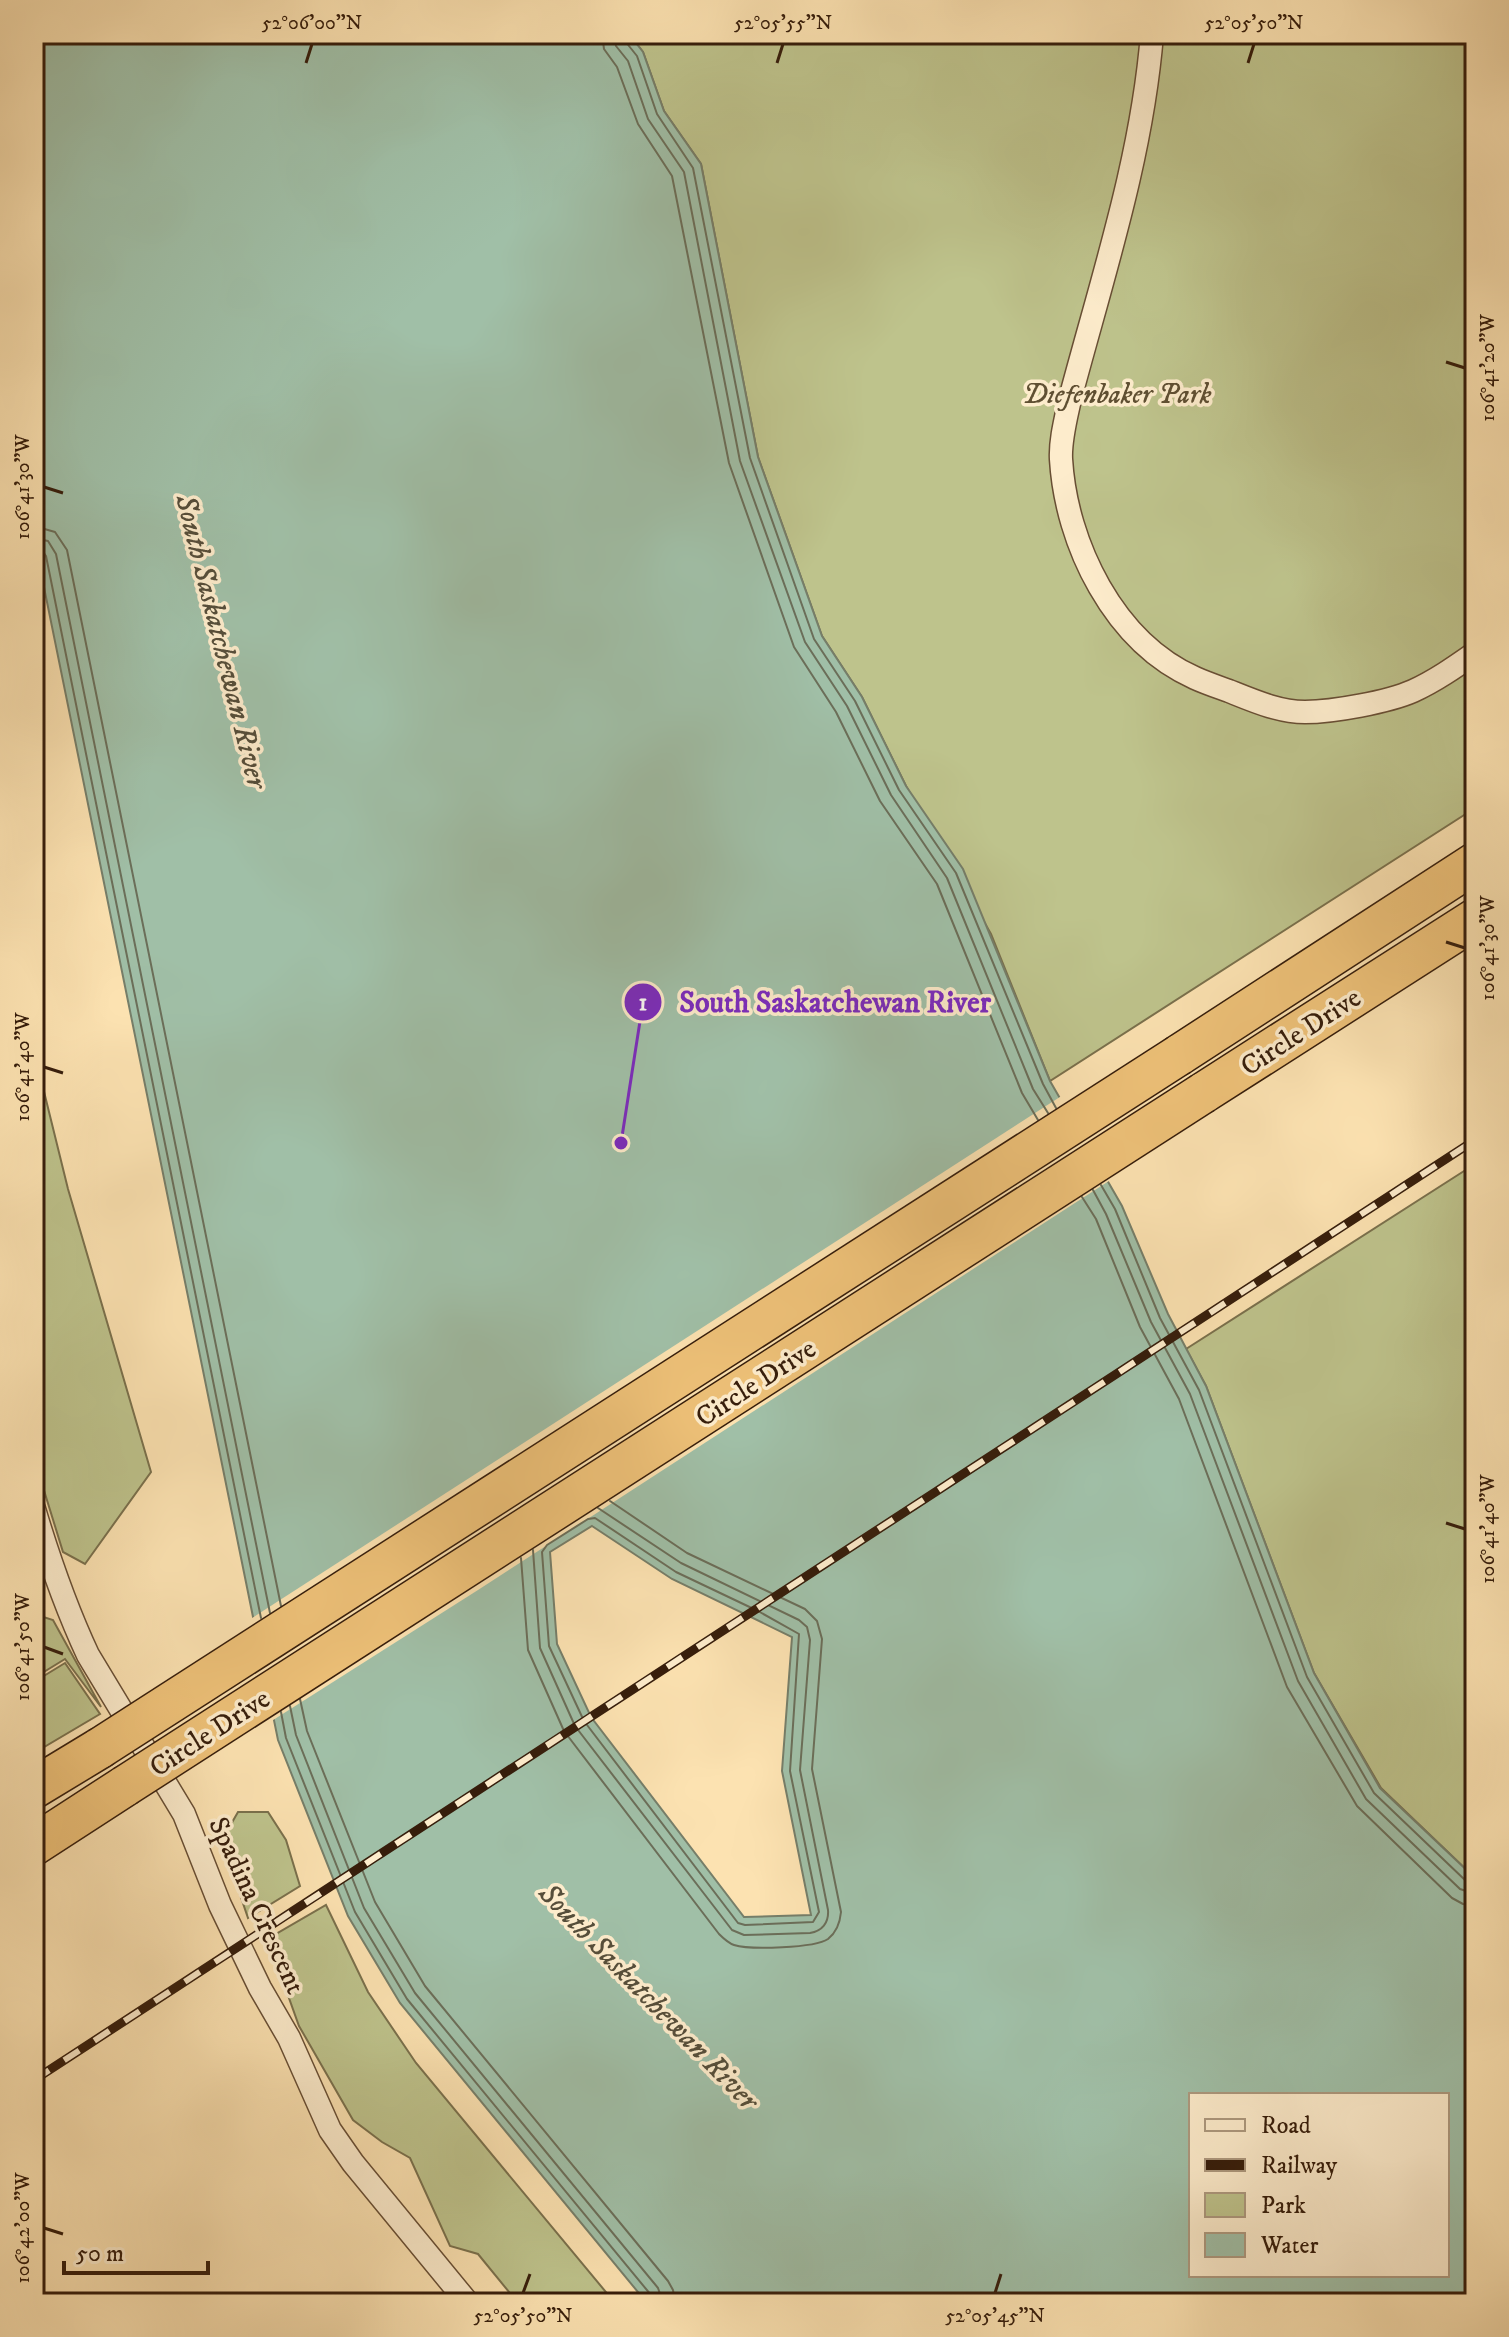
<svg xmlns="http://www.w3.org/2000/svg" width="1509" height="2337" font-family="'IM FELL DW Pica',serif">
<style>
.green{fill:#bec38c;stroke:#7a704c;stroke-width:2}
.water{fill:#a0bfa7;stroke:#767e69;stroke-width:2;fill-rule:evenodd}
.pier{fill:#fce2b1}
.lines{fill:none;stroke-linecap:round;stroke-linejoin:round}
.shore{stroke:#6b6e59;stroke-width:2}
.minor-casing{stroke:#684e34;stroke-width:25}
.motorway-casing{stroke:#361d0b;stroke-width:43}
.minor{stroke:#fdeccc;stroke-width:22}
.motorway{stroke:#eec178;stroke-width:40}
.rail-casing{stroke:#361d0b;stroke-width:9}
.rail{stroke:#fdeccc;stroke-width:6;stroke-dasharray:18;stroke-linecap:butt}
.motorway-bridge-casing{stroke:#361d0b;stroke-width:43;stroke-linecap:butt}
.motorway-bridge{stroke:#eec178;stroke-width:40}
.ticks{fill:none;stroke:#361d0b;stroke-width:3}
.labels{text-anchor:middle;stroke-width:7;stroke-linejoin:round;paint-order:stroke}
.park-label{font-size:28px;font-style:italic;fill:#5f4f32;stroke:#fdeccc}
.street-label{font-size:28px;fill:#361d0b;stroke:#fdeccc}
.water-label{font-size:30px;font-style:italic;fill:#564e3a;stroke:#fdeccc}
.leader{fill:none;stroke:#7b2cbf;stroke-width:3}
.callout-dot{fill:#7b2cbf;stroke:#fdeccc;stroke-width:3}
.mark-label{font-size:24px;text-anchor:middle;font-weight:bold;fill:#fff}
.callout-label{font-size:30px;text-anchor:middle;font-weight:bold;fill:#7b2cbf;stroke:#fdeccc;stroke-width:7;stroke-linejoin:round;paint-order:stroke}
.neatline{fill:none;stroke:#361d0b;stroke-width:3}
.ticks-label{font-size:20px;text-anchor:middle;fill:#361d0b}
</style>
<rect width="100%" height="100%" fill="#fce2b1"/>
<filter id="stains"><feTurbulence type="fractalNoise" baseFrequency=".0025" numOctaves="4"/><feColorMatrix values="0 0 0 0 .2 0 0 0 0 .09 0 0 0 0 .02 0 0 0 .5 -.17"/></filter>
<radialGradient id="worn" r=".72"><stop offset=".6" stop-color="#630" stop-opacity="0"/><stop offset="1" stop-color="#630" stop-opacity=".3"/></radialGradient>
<!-- green -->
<g class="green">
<path d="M629 34H1475V808L1050 1081 991 934 906 786 862 697 822 636 758 457 701 164 664 111 643 52Z"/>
<path d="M34 1051 68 1189 151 1472 85 1564 63 1552 34 1458Z"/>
<path d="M1475 1164V1878L1381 1788 1314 1673 1206 1386 1186 1349Z"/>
<path d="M34 1614 53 1620 101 1707 65 1659 34 1678Z"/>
<path d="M65 1663 100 1714 34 1753V1682Z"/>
<path d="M238 1812H268L286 1840 300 1886 248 1918 233 1874 226 1833Z"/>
<path d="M326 1905 368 1992 416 2063 615 2303H518L478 2254 450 2246 410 2158 382 2142 353 2120 299 2026 285 1987 264 1941Z"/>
</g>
<!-- water -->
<path class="water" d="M34 34H629L643 52 664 111 701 164 758 457 822 636 862 697 906 786 963 869 1050 1081 1122 1206 1168 1314 1206 1386 1314 1673 1380 1788 1475 1878V2303H647L400 2003 348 1916 278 1740 34 538ZM592 1526 672 1579 792 1637 782 1771 811 1915 744 1917 591 1717 557 1644 550 1552ZM1191 2095H1447V2275H1191Z"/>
<!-- pier -->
<path class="pier" d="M1063 1095 1112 1179 478 1590 270 1722 249 1620Z"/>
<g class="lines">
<!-- shore -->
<g class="shore">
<path d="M602 34 604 49 617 67 638 124 672 176 729 463 794 647 836 712 880 801 937 884 1022 1093 1038 1120"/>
<path d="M614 34 616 46 628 61 648 119 684 172 740 461 805 642 847 706 891 795 947 878 1033 1089 1048 1113"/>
<path d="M624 34 625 41 637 56 657 114 693 168 750 458 814 639 855 701 899 790 956 873 1043 1084 1056 1108"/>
<path d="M34 526 55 532 67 550 281 1606"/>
<path d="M34 538 48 541 56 554 270 1613"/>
<path d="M34 548 41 549 46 556 261 1618"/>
<path d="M1101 1185 1115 1209 1160 1318 1199 1390 1307 1677 1374 1793 1466 1881 1475 1883"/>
<path d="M1093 1190 1106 1214 1151 1322 1190 1394 1298 1681 1366 1799 1460 1889 1475 1894"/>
<path d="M1082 1197 1096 1219 1140 1327 1179 1399 1287 1687 1357 1806 1452 1898 1463 1904 1475 1906"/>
<path d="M595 1518 676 1572 758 1611 799 1634 790 1771 819 1912 813 1922 745 1925 738 1923 584 1721 549 1646 542 1552 547 1545 588 1519Z"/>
<path d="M533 1550 540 1648 575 1726 732 1930 744 1935 810 1933C822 1931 829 1923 828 1910L800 1770 810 1640 807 1627 799 1620 681 1563 598 1508"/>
<path d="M521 1558 528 1650 564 1731 719 1934C724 1939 728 1943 734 1945 750 1950 815 1948 828 1939 837 1932 840 1923 841 1912L812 1769 822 1639 817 1621 805 1609 687 1553 610 1501"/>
<path d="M300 1699 307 1731 375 1902 425 1986 668 2281 673 2290 675 2303"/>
<path d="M290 1706 296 1735 364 1908 415 1993 658 2288 663 2303"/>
<path d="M281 1712 286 1738 355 1912 407 1999 651 2295 653 2303"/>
</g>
<!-- minor casing -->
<g class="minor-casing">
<g id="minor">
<path d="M1152 34C1142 159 1102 278 1070 399 1066 418 1060 440 1061 459 1066 544 1114 642 1195 678 1206 683 1218 687 1229 691 1254 701 1279 712 1305 712 1333 712 1388 702 1413 691 1435 681 1455 667 1475 653"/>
<path d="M34 1509C49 1559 66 1608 88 1655L184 1814 220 1905 260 1988 289 2038 330 2130 353 2163 468 2303"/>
</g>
</g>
<!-- motorway casing -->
<g class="motorway-casing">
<g id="motorway">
<path d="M1179 1055 1475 863"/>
<path d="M1203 1093 1475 919"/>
<path d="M34 1788 100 1748"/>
<path d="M34 1845 125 1786"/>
</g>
</g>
<!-- minor -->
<use href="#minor" class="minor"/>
<!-- motorway -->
<use href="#motorway" class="motorway"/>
<!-- rail casing -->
<g class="rail-casing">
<path id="rail" d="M34 2080 1475 1140"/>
</g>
<!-- rail -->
<use href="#rail" class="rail"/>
<!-- motorway-bridge casing -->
<g class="motorway-bridge-casing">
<g id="motorway-bridge">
<path d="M100 1748 1179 1055"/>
<path d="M125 1786 1203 1093"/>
</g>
</g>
<!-- motorway-bridge -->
<use href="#motorway-bridge" class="motorway-bridge"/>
</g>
<!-- ticks -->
<path class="ticks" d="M306 63 312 44M777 63 783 44M1248 63 1254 44M1446 362 1465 368M44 487 63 493M1446 942 1465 948M44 1067 63 1073M1446 1523 1465 1529M44 1647 63 1654M44 2228 63 2234M523 2293 530 2274M995 2293 1001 2274"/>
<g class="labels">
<!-- park labels -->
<g class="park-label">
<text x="1117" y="403">Diefenbaker Park</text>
</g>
<!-- street labels -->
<g class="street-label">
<text transform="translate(1300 1031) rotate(-33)" y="10">Circle Drive</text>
<text transform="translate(755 1382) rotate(-33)" y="10">Circle Drive</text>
<text transform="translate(209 1732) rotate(-33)" y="10">Circle Drive</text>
<text transform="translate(258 1905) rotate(65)" y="10">Spadina Crescent</text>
</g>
<!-- water labels -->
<g class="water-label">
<text transform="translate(222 641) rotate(76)" y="10">South Saskatchewan River</text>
<text transform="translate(649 1996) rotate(46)" y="10">South Saskatchewan River</text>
</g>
</g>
<!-- callouts -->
<path class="leader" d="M621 1143L643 1002"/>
<g class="callout-dot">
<circle cx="621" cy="1143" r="8"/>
<circle cx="643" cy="1002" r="20"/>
</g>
<g class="mark-label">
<text x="643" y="1010">1</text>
</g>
<g class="callout-label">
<text x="835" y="1012">South Saskatchewan River</text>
</g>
<!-- margin -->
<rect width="1509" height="2337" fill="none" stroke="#fce2b1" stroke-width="88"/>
<!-- legend -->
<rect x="1189" y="2093" width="260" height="184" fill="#fdeccc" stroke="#ad997f" stroke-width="2"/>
<rect x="1205" y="2119" width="40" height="12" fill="#fdeccc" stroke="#ad997f" stroke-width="2"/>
<text x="1261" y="2133" font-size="24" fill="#361d0b">Road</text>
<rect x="1205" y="2159" width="40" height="12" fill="#361d0b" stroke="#ad997f" stroke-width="2"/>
<text x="1261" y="2173" font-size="24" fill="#361d0b">Railway</text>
<rect x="1205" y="2193" width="40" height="24" fill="#bec38c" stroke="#ad997f" stroke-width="2"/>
<text x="1261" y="2213" font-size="24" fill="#361d0b">Park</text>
<rect x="1205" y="2233" width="40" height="24" fill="#a0bfa7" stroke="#ad997f" stroke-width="2"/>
<text x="1261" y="2253" font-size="24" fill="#361d0b">Water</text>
<!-- scale -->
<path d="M64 2261v12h144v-12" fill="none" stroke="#361d0b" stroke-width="4"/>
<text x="76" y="2261" font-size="24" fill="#361d0b" stroke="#fdeccc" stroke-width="6" paint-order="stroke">50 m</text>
<rect x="44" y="44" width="1421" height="2249" class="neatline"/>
<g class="ticks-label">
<text x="312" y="29">52°06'00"N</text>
<text x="783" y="29">52°05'55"N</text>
<text x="1254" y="29">52°05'50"N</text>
<text transform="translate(1487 368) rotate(-90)" y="7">106°41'20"W</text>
<text transform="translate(22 487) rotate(-90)" y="7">106°41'30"W</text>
<text transform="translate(1487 948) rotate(-90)" y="7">106°41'30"W</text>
<text transform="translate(22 1067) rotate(-90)" y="7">106°41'40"W</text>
<text transform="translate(1487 1529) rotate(-90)" y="7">106°41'40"W</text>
<text transform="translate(22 1647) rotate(-90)" y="7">106°41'50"W</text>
<text transform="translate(22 2228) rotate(-90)" y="7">106°42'00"W</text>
<text x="523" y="2322">52°05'50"N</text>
<text x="995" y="2322">52°05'45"N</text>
</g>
<rect width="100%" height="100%" filter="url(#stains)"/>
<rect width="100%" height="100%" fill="url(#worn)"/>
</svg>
